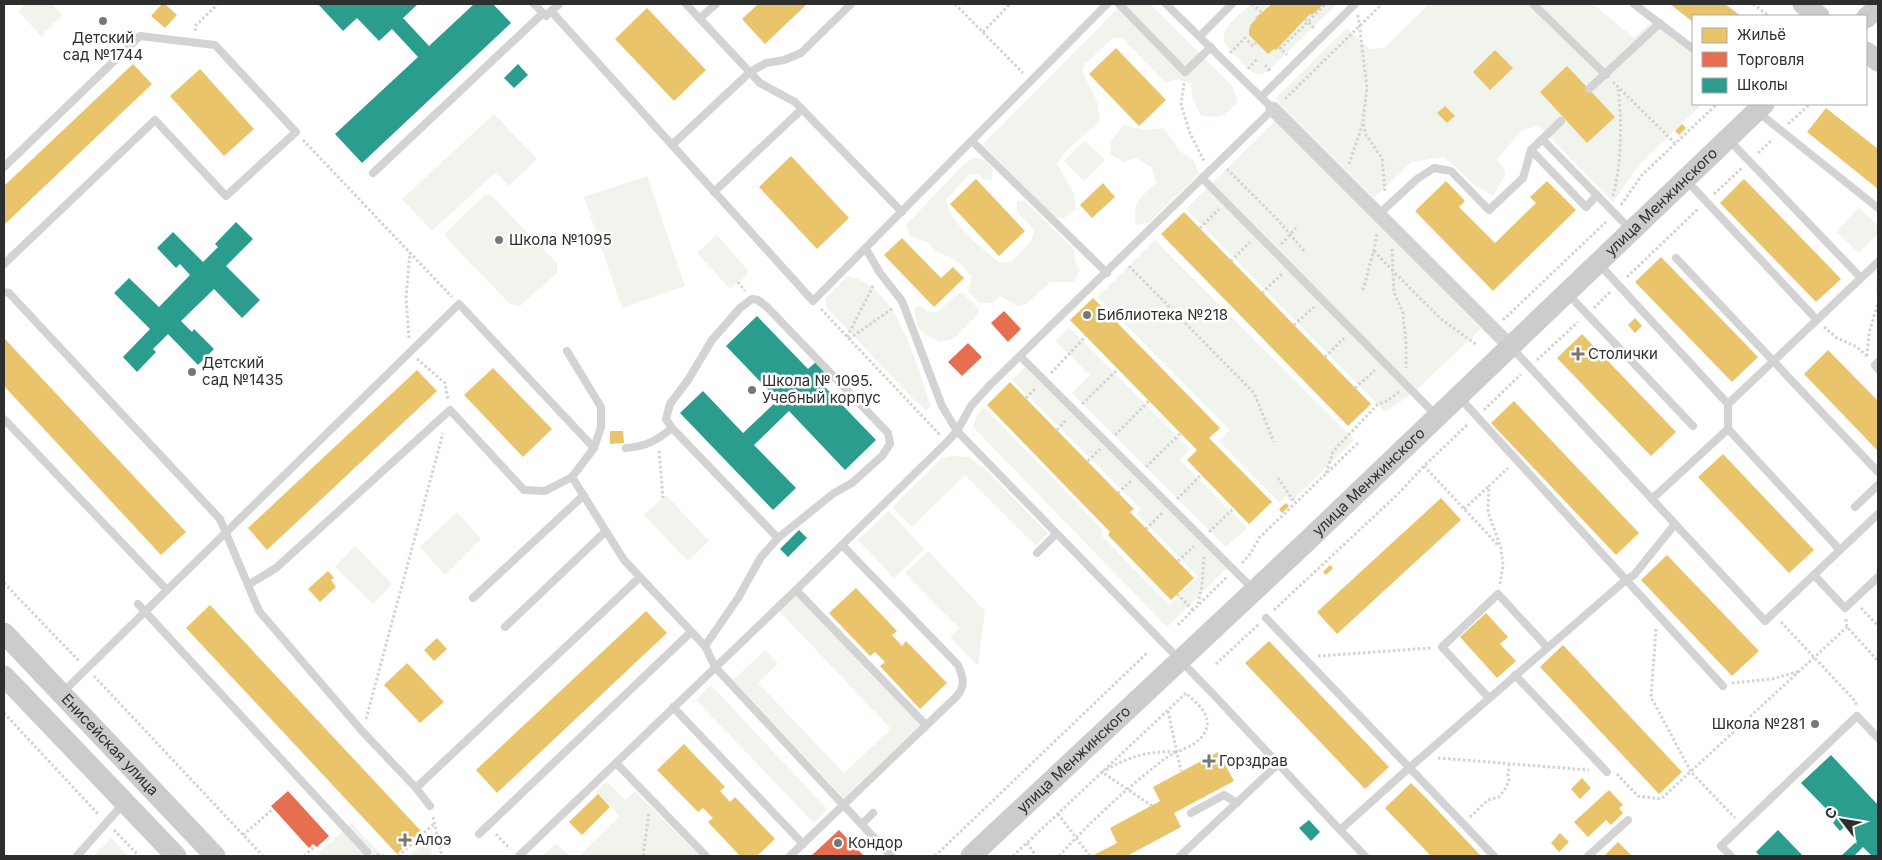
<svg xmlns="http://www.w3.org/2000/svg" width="1882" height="860" font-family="Inter,sans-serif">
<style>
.green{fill:#f1f4ec}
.homes{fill:#e9c46a}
.shops{fill:#e76f51}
.schools{fill:#2a9d8f}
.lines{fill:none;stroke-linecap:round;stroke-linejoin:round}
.path{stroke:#d3d3d3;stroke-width:3;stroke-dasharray:2.5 2.5;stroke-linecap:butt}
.lane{stroke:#d3d3d3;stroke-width:8}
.street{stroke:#d3d3d3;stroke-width:15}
.secondary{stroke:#ccc;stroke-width:21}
.poi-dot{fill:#777;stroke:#fff;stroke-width:2}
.labels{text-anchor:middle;stroke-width:5;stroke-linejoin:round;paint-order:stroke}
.poi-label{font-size:15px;fill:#2e2e2e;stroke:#fff;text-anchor:start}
.street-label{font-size:15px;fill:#2e2e2e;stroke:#fff}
</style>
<rect width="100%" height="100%" fill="#fff"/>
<!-- green -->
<g class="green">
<path d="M26 4H52L62 15 41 36 18 11Z"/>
<path d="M1122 4H1150L1232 86 1238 102C1224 116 1221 119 1200 115L1192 97 1191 84 1178 79 1166 83 1122 38H1113L1085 64 1082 71 1097 101 1100 121 1063 154 1057 164 1074 193 1076 209 1064 218 1055 217 984 146 985 142Z"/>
<path d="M1251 4H1337L1268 71C1264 73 1261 75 1256 74 1247 71 1231 50 1224 42 1221 26 1241 14 1251 4Z"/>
<path d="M1429 4H1593L1634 38 1651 22 1693 55V104H1702L1640 164 1613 202 1539 126 1522 130 1497 159 1506 173 1493 196 1477 187 1444 157 1411 162 1374 198 1275 99 1347 28 1369 49 1384 48Z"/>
<path d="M494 114 537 159 509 186 496 172 432 231 402 199Z"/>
<path d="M1276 120 1481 329 1413 393 1385 412 1186 209Z"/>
<path d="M1124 125 1144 130 1164 128 1180 151 1194 161 1199 174 1149 223 1136 225C1132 203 1140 197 1156 184L1152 168 1137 158 1124 162 1110 154 1111 140Z"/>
<path d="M1085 141 1105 160 1084 181 1064 161Z"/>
<path d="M974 157 986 161 993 169 991 180 983 179 979 174 969 175 946 200C950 223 982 249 1000 263L1012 261 1032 240 1034 230 1017 212V201H1025L1074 249 1075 261 1080 270 1073 282H1050L1026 304 1017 306 1000 296 992 303H979L968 291 972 276 960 264 950 257 934 251 929 243 910 236 906 225 961 167Z"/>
<path d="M647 176 685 286 622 308 584 197Z"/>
<path d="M490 194 557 263V273L520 306 510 304 448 240 445 235 447 231 485 195Z"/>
<path d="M1859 208 1878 226V233L1859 253 1836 232Z"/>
<path d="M717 235 749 272 730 289 697 253Z"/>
<path d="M1155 240 1354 440 1291 502 1286 496 1279 502 1219 441 1230 430 1098 297Z"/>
<path d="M848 276C898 286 916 364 931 406L927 410 916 402 827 308 825 299Z"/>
<path d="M959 293H962L979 309 978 314 953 339 940 342 925 334 918 327 914 309 919 305 927 311 936 313Z"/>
<path d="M1069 327 1190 449 1180 460 1247 528 1226 547 1072 393 1090 375 1055 341Z"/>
<path d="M1025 367 1227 568 1167 627 973 427 976 417 984 407 1104 531 1101 535 1169 605 1198 577 1137 514 1141 509 1012 380Z"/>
<path d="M954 456 969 457 984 468 1048 533 1036 546 965 475 912 527 893 507 942 458Z"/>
<path d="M666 495 709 541 688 561 644 515Z"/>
<path d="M889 511 924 549 894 578 858 540Z"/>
<path d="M457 512 481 539 445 575 420 547Z"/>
<path d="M355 546 392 584 373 604 335 567Z"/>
<path d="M928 551 985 611 978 666 950 637 959 628 905 573Z"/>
<path d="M796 595 921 725 844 798 733 680 765 650 778 664 758 683 844 773 891 729 779 611Z"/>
<path d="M711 685 827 809 814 823 696 700Z"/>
<path d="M607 781 625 800 635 791 700 856H579L620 816 596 792Z"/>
<path d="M351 823 383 856H316Z"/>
<path d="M111 838 128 856H94Z"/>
<path d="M430 838 432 856H409Z"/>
<path d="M556 843 569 856H542Z"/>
</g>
<!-- homes -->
<g class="homes">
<path d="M162 4H165L177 15 165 28 151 16Z"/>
<path d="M758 4H807L765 44 742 19Z"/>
<path d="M1272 4H1324L1312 15 1310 14 1305 19 1276 50 1274 49 1268 54 1249 35V30L1251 24 1256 19 1255 18Z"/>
<path d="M1670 4H1725L1741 16H1693V22Z"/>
<path d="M647 8 706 70 674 101 615 39Z"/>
<path d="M1116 48 1166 100 1139 126 1089 74Z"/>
<path d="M1495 50 1513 68 1490 90 1473 72Z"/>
<path d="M133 64 152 84 4 225V186Z"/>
<path d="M1567 66 1615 117 1587 143 1540 92Z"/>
<path d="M200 69 254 129 224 156 170 96Z"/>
<path d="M1445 106 1455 116 1447 123 1437 113Z"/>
<path d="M1826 108 1878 149V189L1807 132Z"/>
<path d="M1682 124 1686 128 1679 135 1675 131Z"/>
<path d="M791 156 849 218 817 249 759 187Z"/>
<path d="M976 179 1025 231 999 256 950 204Z"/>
<path d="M1744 179 1841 279 1816 302 1720 203Z"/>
<path d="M1446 181 1465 201 1459 207 1495 243 1536 203 1530 197 1547 181 1576 210 1493 291 1415 211Z"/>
<path d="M1103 183 1115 197 1092 218 1080 205Z"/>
<path d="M1184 212 1371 404 1348 426 1161 234Z"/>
<path d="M902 238 941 278 953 267 964 278 934 307 884 255Z"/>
<path d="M1661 257 1758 357 1732 382 1635 282Z"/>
<path d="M1093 298 1220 428 1209 438 1272 502 1249 524 1187 460 1197 450 1070 320Z"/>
<path d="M1635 318 1642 326 1635 333 1628 325Z"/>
<path d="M1582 334 1676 432 1651 456 1557 358Z"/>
<path d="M4 338 186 532 161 555 4 386Z"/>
<path d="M1828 350 1878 401V451L1804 374Z"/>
<path d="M493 368 552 429 523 457 464 395Z"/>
<path d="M417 370 437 391 267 550 248 528Z"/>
<path d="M1010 382 1134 509 1130 512 1194 578 1171 600 1108 535 1110 532 987 405Z"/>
<path d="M1514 401 1639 533 1616 555 1491 423Z"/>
<path d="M610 431H623L624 443 610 444Z"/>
<path d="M1723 454 1814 550 1789 573 1698 477Z"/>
<path d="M1441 498 1461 520 1337 634 1317 612Z"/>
<path d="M1286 503 1289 506 1282 513 1279 509Z"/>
<path d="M1667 555 1759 651 1732 676 1641 580Z"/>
<path d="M1330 565 1333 568 1326 575 1323 572Z"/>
<path d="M328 571 334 578 331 580 336 587 320 602 308 589Z"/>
<path d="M856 588 897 631 892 635 902 646 906 641 947 683 920 709 880 666 885 662 875 652 870 656 829 613Z"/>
<path d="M210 605 421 831 397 854 186 628Z"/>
<path d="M646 611 667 633 497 793 476 770Z"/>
<path d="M1486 613 1508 637 1500 644 1516 661 1497 678 1460 637Z"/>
<path d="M437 638 447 649 434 661 424 650Z"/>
<path d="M1269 641 1389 767 1365 789 1245 663Z"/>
<path d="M1563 645 1682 772 1659 794 1540 667Z"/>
<path d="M407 663 444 702 420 723 384 685Z"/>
<path d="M684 744 725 787 720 791 730 802 735 797 775 839 757 856H740L708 822 713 818 703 808 698 812 657 770Z"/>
<path d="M1218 752 1234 781 1174 813 1181 827 1127 856H1092L1117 843 1110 828 1160 801 1153 787Z"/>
<path d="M1582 778 1591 788 1580 799 1571 789Z"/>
<path d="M1411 783 1427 799 1481 856H1431L1385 808Z"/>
<path d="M1609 790 1623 805 1619 808 1623 813 1611 825 1606 820 1588 837 1574 822Z"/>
<path d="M598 794 610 807 582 835 569 822Z"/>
<path d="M1560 833 1569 842 1559 852 1551 843Z"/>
<path d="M1618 842 1632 856H1604Z"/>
</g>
<!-- shops -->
<g class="shops">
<path d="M1004 311 1021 329 1008 342 991 323Z"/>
<path d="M968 343 982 357 962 376 948 362Z"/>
<path d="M288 791 329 836 317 847 313 844 309 848 271 806Z"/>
<path d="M839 830 864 856H811Z"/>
</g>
<!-- schools -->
<g class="schools">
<path d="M318 4H418L403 18 429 46 474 4H493L511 23 362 163 335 134 418 57 392 29 379 41 357 18 343 31Z"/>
<path d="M518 64 528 75 514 88 504 78Z"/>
<path d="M236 222 253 239 226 266 260 300 242 318 214 289 181 321 192 332 194 329 214 349 198 365 168 334 153 349 156 352 137 372 123 357 150 329 114 293 129 278 159 307 190 275 180 264 176 268 157 248 173 232 203 262 218 247 215 244Z"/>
<path d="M757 316 808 369 817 361 830 374 821 383 876 440 845 470 789 411 754 445 796 488 773 510 680 413 703 391 743 433 778 400 726 346Z"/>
<path d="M799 530 807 538 788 557 780 549Z"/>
<path d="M1831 755 1878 805V856H1872L1863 847 1854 856H1841L1857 841 1844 827 1840 831 1833 823 1836 819 1801 783Z"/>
<path d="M1309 820 1320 832 1311 841 1299 828Z"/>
<path d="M1778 830 1803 856H1760L1756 852Z"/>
</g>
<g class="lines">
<!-- path -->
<g class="path">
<path d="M955 4 1023 73"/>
<path d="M1252 4 1261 12"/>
<path d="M1753 4 1769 16"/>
<path d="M1358 15 1367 87 1363 122 1366 135 1382 158 1385 192"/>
<path d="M1305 19 1314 28"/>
<path d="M195 31 196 25 218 4"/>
<path d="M983 32 1010 4"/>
<path d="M1279 47 1287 55"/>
<path d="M1280 49 1326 4"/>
<path d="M1230 53 1245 38 1253 46 1256 43"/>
<path d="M1265 65 1271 72"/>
<path d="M1248 69 1258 58"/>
<path d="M1613 82 1675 143"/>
<path d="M1184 83 1181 105 1190 133 1204 161"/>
<path d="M1285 99 1382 4"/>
<path d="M1788 124 1810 104"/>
<path d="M303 140 452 297"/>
<path d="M1758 153 1773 139"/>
<path d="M1349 164 1363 123"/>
<path d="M1227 169 1277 219 1305 252"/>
<path d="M1714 194 1742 168"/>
<path d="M1613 196C1622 161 1622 123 1618 87"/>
<path d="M1621 205 1642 175 1717 104"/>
<path d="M1200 228 1219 209"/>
<path d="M1281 244 1296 228"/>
<path d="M1392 249 1393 271 1441 319 1477 345"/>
<path d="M1374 251 1393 271 1394 292 1403 313 1406 343V368"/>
<path d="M1231 261 1250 242"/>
<path d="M1129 266 1254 393 1274 442"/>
<path d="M1627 277 1698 209"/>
<path d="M738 282 745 291"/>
<path d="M1878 284V292"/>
<path d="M1363 290 1374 250 1377 232"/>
<path d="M1262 293 1282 274"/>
<path d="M1594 308 1611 291"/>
<path d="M821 309 940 435"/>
<path d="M1503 320 1607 221"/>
<path d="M1294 325 1314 307"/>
<path d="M1824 327 1837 338 1857 347 1868 357"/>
<path d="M847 337 874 284"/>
<path d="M409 338 406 298 410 252"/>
<path d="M849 339 893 308"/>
<path d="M1867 356 1869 333 1878 303"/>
<path d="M1325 357 1344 338"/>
<path d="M417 359 445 383 448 400"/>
<path d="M1537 360 1578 322"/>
<path d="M1051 373 1086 336"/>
<path d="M1355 388 1375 370"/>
<path d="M1026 398 1036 388"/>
<path d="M1082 404 1118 369"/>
<path d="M1484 410 1521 374"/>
<path d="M1057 430 1067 419"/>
<path d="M1115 435 1149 401"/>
<path d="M659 451 663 498"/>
<path d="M1088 461 1100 449"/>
<path d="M1424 466 1498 545"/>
<path d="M1146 467 1181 433"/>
<path d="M1326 473 1333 452 1338 446 1377 405 1387 401 1399 392"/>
<path d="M1278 478 1295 503"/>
<path d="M1118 493 1131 481"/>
<path d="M1177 499 1201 475"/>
<path d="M1464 509 1489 486"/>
<path d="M1146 529 1162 513"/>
<path d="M1209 532 1234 508"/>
<path d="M1178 561 1194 546"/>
<path d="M1242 563 1251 553 1259 538 1359 442"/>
<path d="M4 583 79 661"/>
<path d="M1500 584 1503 565 1501 548 1488 512 1489 486 1508 468"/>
<path d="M1177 594 1193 610"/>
<path d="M1198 604 1202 585 1204 556"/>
<path d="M1861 608 1878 626"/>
<path d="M1274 610 1398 494 1424 466 1468 424"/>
<path d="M1846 619 1847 627 1878 661"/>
<path d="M1781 622 1856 702V706"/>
<path d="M1178 625 1227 577"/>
<path d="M1656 629 1651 697 1691 772 1735 818"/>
<path d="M1318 656 1431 648"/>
<path d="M1216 664 1259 624"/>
<path d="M94 676 263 856"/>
<path d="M1732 683 1772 679 1800 671"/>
<path d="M1168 711 1181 771"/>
<path d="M4 713 99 815"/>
<path d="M366 719 443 433"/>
<path d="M1438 758 1589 770"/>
<path d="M1617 774 1638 796 1661 799 1847 627"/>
<path d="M1152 806 1102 772C1126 758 1148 750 1176 752"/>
<path d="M1058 814 1090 856"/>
<path d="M433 817 442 856"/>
<path d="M1470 817 1488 800 1499 797 1505 789 1509 781 1508 774 1509 765"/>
<path d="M114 830 139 856"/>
<path d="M496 834 510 849"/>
<path d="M243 835 273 809"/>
<path d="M1027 843 1036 856"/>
<path d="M377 855 384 856"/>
<path d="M304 856 315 846"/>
<path d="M398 856 435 823"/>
<path d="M643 856 649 812"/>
<path d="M935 856 1147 653"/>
<path d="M1013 856 1186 693C1196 703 1212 714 1206 730 1199 747 1176 750 1163 760 1127 788 1090 822 1059 856"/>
</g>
<!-- lane -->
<g class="lane">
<path d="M534 4 546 16 559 4"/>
<path d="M686 4 760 83 795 102 902 212"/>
<path d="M1119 4 1185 72 1211 47"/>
<path d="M1533 4 1606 75"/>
<path d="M1634 4 1693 49"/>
<path d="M551 11 813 301 1107 4"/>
<path d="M700 18 716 4"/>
<path d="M1200 36 1232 4"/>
<path d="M1589 89 1660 23"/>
<path d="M1261 97 1355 4"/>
<path d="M1758 112 1878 208"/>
<path d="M1542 139 1630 229"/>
<path d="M1729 140 1861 278"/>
<path d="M972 141 1107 273"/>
<path d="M672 145 750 72 766 63 784 60 801 53 851 4"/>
<path d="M1531 150 1586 207 1597 195"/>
<path d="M4 167 140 36 215 45 296 132 226 196 155 120 4 264"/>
<path d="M373 173 543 13"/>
<path d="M1202 178 1436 415"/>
<path d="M1687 181 1817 320"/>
<path d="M714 192 802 109"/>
<path d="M1379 214 1417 179 1434 168 1451 171 1489 210 1523 178 1531 150 1561 121"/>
<path d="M866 249 880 273 902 301 942 406 957 431 1213 694 1340 830"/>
<path d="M1676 258 1878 472"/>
<path d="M1599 264 1728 404V429L1840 550"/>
<path d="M4 292 9 293 220 519 259 611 362 731 416 788 430 806"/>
<path d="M1568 294 1693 426"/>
<path d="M1512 348 1765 621 1878 514"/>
<path d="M567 351 601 407V427L594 448"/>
<path d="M1020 356 1254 590"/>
<path d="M1878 362 1875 365 1878 369"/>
<path d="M1460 398 1723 686"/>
<path d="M1728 404 1878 262"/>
<path d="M4 419 167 590"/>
<path d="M626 448C647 446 656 441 672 428"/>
<path d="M1652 499 1728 429"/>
<path d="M1855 507 1878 485"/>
<path d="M1037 553 1056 534"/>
<path d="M1814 575 1845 608 1878 577"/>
<path d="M248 585 276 568 450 410 524 490 545 491 572 477"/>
<path d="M796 590 926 725"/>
<path d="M473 598 584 495"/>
<path d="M138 604 367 852"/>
<path d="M1266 618 1494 856"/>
<path d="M505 627 606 531"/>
<path d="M705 646 738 598 761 557 778 538 834 493 852 483 882 456 890 444 888 433 767 307 758 300 752 299 740 308 712 340 688 380 670 404 666 419 672 428 778 538"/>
<path d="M1515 675 1607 772"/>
<path d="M62 693 459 304 594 448 572 477 624 560 705 646 715 667 891 856"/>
<path d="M1489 698 1442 647 1498 594 1547 647"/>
<path d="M673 707 803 844"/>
<path d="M616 763 706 856"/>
<path d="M416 788 640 577"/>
<path d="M1191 813 1224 795 1237 803"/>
<path d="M862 824 873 813"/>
<path d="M479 834 691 632"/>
<path d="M77 856 123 804"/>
<path d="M519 856 796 590 947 442 957 431 971 406 990 385 1273 109 1166 4"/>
<path d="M790 856 957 696C966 685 963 677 958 665L842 545"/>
<path d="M1180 856 1278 764"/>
<path d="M1365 856 1340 830 1409 768 1627 579 1634 575 1675 524"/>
<path d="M1588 856 1628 820"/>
<path d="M1731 856 1721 846 1857 716 1878 738"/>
</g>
<!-- street -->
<path class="street" d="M1273 109 1510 346"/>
<!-- secondary -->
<g class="secondary">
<path d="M1803 4 1819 16"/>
<path d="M1866 18 1878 8"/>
<path d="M1866 52 1878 61"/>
<path id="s1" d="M4 633 215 856"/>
<path d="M4 676 176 856"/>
<path id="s2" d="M971 856 1303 545 1764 104"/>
</g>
</g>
<!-- markers -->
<g class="poi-dot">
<circle cx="103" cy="21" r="5"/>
<circle cx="499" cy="240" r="5"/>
<circle cx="1087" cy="315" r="5"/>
<path d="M1575.5 346.5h5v5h5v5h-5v5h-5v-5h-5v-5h5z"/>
<circle cx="192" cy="372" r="5"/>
<circle cx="752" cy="390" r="5"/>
<circle cx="1815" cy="724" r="5"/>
<path d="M1206.5 753.5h5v5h5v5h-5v5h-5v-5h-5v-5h5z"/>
<path d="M402.5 832.5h5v5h5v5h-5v5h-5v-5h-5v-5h5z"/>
<circle cx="838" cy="843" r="5"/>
</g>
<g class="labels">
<!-- poi labels -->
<g class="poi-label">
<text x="103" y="43" text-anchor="middle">Детский<tspan x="103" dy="17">сад №1744</tspan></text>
<text x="509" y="245">Школа №1095</text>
<text x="1097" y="320">Библиотека №218</text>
<text x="1588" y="359">Столички</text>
<text x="202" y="368">Детский<tspan x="202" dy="17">сад №1435</tspan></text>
<text x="762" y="386">Школа № 1095.<tspan x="762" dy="17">Учебный корпус</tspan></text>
<text x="1805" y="729" text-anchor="end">Школа №281</text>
<text x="1219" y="766">Горздрав</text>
<text x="415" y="845">Алоэ</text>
<text x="848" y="848">Кондор</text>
</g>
<!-- street labels -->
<g class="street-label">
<text dy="5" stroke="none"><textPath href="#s2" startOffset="951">улица Менжинского</textPath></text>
<text dy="5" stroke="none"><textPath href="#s2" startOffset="546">улица Менжинского</textPath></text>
<text dy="5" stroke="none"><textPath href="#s1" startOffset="154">Енисейская улица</textPath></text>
<text dy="5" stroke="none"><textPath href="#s2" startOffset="141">улица Менжинского</textPath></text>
</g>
</g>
<!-- border -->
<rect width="1882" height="860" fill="none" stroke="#2e2e2e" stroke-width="10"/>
<!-- legend -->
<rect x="1692" y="15" width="175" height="90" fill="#ffffff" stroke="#ababab"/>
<rect x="1702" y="28" width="25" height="15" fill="#e9c46a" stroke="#ababab"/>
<text x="1737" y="40" font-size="15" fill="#2e2e2e">Жильё</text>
<rect x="1702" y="52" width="25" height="15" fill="#e76f51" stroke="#ababab"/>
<text x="1737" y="65" font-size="15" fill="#2e2e2e">Торговля</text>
<rect x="1702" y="78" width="25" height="15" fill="#2a9d8f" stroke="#ababab"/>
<text x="1737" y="90" font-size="15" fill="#2e2e2e">Школы</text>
<!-- north arrow -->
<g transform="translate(1842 820) rotate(301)" stroke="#ffffff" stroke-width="4" paint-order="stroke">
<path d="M0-4L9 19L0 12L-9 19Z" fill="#2e2e2e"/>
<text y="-8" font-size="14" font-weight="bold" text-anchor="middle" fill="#2e2e2e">С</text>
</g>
</svg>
